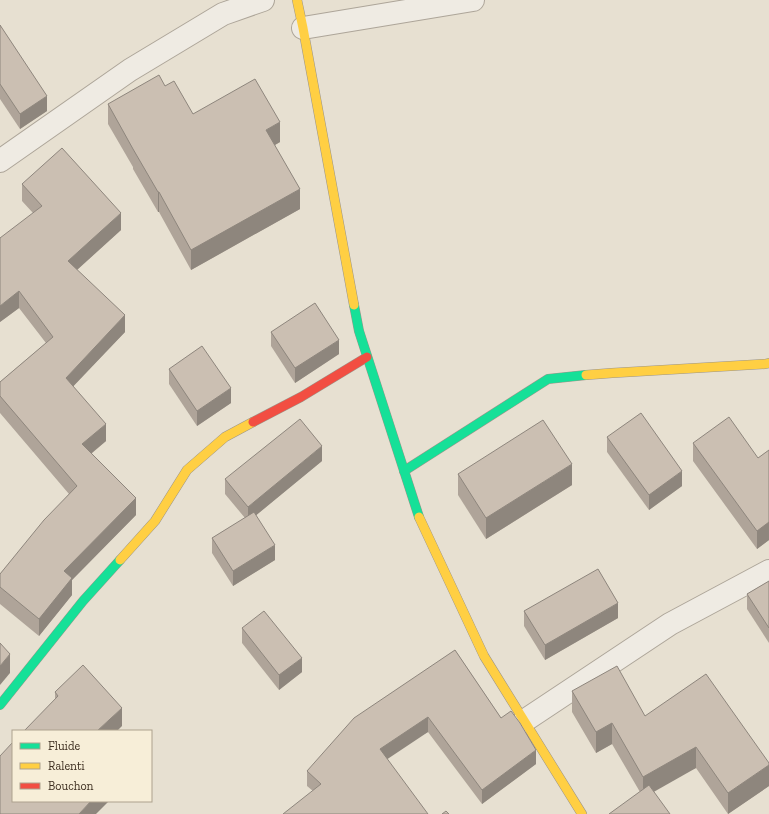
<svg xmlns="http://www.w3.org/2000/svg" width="769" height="814" font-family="'Zilla Slab',serif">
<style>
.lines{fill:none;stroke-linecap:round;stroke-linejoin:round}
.street-casing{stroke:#ada599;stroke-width:24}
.fast-casing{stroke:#9c958a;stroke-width:10}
.slow-casing{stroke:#9c958a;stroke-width:10}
.jam-casing{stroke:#9c958a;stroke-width:10}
.street{stroke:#efebe3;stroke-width:22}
.fast{stroke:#16e098;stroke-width:9}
.slow{stroke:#ffcf43;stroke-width:9}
.jam{stroke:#f24e42;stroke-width:9}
.wall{fill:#afa499}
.shaded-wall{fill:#8e867d}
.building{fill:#cbbfb2;stroke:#8e867d}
</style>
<rect width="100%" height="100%" fill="#e7e0d1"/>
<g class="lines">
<!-- street casing -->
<g class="street-casing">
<g id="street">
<path d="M303 28 473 0"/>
<path d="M0 161 130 70 223 14 263 0"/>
<path d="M524 721 670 624 769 571"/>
</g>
</g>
<!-- fast casing -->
<g class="fast-casing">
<g id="fast">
<path d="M354 305 359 331 419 517"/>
<path d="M404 471 548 379 586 375"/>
<path d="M0 705 83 601 120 560"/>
</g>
</g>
<!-- slow casing -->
<g class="slow-casing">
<g id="slow">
<path d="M297 0 303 28 354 305"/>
<path d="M586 375 612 373 765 364 769 363"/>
<path d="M419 517 484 656 582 814"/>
<path d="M120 560 155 521 187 470 225 437 253 422"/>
</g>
</g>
<!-- jam casing -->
<g class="jam-casing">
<path id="jam" d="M253 422 301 397 367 357"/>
</g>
<!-- street -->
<use href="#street" class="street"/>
<!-- fast -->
<use href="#fast" class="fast"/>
<!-- slow -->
<use href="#slow" class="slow"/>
<!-- jam -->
<use href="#jam" class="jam"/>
</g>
<!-- wall -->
<g class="wall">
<path d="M0 25 47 111 20 129 0 99Z"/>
<path d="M108 104 193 114 280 142 275 145 300 209 191 270 159 212H158L133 169V167L108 124Z"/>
<path d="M22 184 121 230 77 270 125 332 73 386 106 441 91 454 136 515 72 580V595L39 636 0 604V574L69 494 0 413V382L46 343 19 308 0 322 33 213 22 201Z"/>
<path d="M271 332 339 354 295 383 271 346Z"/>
<path d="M169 369 231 403 197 426 169 384Z"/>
<path d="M607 437 682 486 649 510 607 452Z"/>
<path d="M693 443 758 458 769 450V540L757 549 693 461Z"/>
<path d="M322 461 256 515 275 560 233 586 212 553V538L245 518 225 494V479Z"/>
<path d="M458 474 572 485 486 539 458 495Z"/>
<path d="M769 581V643L747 609V594Z"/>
<path d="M524 611 618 618 545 660 524 626Z"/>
<path d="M242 628 302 672 279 690 242 643Z"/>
<path d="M455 650 501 718 536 764 482 804 428 732 313 791 307 786V771Z"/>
<path d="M572 691 645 716 769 765V786L728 814 696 768 640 792 612 744 596 753 572 712Z"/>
<path d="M55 692 122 726 55 699Z"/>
</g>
<!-- shaded-wall -->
<g class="shaded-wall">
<path d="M47 96V111L20 129V114Z"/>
<path d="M280 122V142L266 150V130Z"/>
<path d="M300 189V209L191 270V250Z"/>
<rect x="158" y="192" width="1" height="20"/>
<path d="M121 213V230L68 278V261Z"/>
<path d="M19 291V308L0 322V306Z"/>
<path d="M125 315V332L66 394V378Z"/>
<path d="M339 340V354L295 383V368Z"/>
<path d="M231 388V403L197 426V411Z"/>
<path d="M106 424V441L82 461V444Z"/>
<path d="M322 446V461L248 522V507Z"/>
<path d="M572 464V485L486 539V518Z"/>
<path d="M682 471V486L649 510V495Z"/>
<path d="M136 498V515L72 580V595L39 636V619L64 571Z"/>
<path d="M769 522V540L757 549V531Z"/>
<path d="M275 545V560L233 586V571Z"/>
<path d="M618 603V618L545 660V645Z"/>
<path d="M10 654V673L0 685V666Z"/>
<path d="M302 658V672L279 690V675Z"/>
<path d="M122 708V726L117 731H97Z"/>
<path d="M428 717V732L380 764V749Z"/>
<path d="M612 723V744L596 753V732Z"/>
<path d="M696 747V768L643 798V777Z"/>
<path d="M536 750V764L482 804V790Z"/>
<path d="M769 765V786L728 814V793Z"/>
<path d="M91 801H109L96 814H79Z"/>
</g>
<!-- building -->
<g class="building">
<path d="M0 25 47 96 20 114 0 84Z"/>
<path d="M159 75 165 86 174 81 193 114 255 79 280 122 266 130 300 189 191 250 159 192H158L133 149 108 104Z"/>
<path d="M62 148 121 213 68 261 125 315 66 378 106 424 82 444 136 498 64 571 72 578 39 619 0 587V574L44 520 77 486 0 396V382L53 337 19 291 0 306V238L42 206 22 184Z"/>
<path d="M315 303 339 340 295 368 271 332Z"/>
<path d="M202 346 231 388 197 411 169 369Z"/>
<path d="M641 413 682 471 649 495 607 437Z"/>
<path d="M729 417 758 458 769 450V522L757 531 693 443Z"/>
<path d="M300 419 322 446 248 507 225 479Z"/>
<path d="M543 420 572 464 486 518 458 474Z"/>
<path d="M254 512 275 545 233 571 212 538Z"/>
<path d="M598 569 618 603 545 645 524 611Z"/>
<path d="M769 581V628L747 594Z"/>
<path d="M264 611 302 658 279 675 242 628Z"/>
<path d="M0 643 10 654 0 666Z"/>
<path d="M455 650 501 718 511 711 520 723 536 750 482 790 428 717 380 749 428 814H283L321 784 307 771 354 718Z"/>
<path d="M83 665 122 708 97 731H24L58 696 55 692Z"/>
<path d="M617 666 645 716 706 674 769 763V765L728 793 696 747 643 777 612 723 596 732 572 691Z"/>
<path d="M13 742V801H91L79 814H0V756Z"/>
<path d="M649 785 670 814H609Z"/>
<path d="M446 811 449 814H442Z"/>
</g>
<!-- legend -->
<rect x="12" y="730" width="140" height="72" fill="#f7eed8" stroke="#ada18e"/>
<rect x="20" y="743" width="20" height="6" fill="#16e098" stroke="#ada18e"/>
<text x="48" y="750" font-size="12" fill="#3d2e20">Fluide</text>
<rect x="20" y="763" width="20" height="6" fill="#ffcf43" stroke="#ada18e"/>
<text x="48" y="770" font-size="12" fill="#3d2e20">Ralenti</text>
<rect x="20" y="783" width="20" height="6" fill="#f24e42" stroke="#ada18e"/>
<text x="48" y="790" font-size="12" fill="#3d2e20">Bouchon</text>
</svg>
